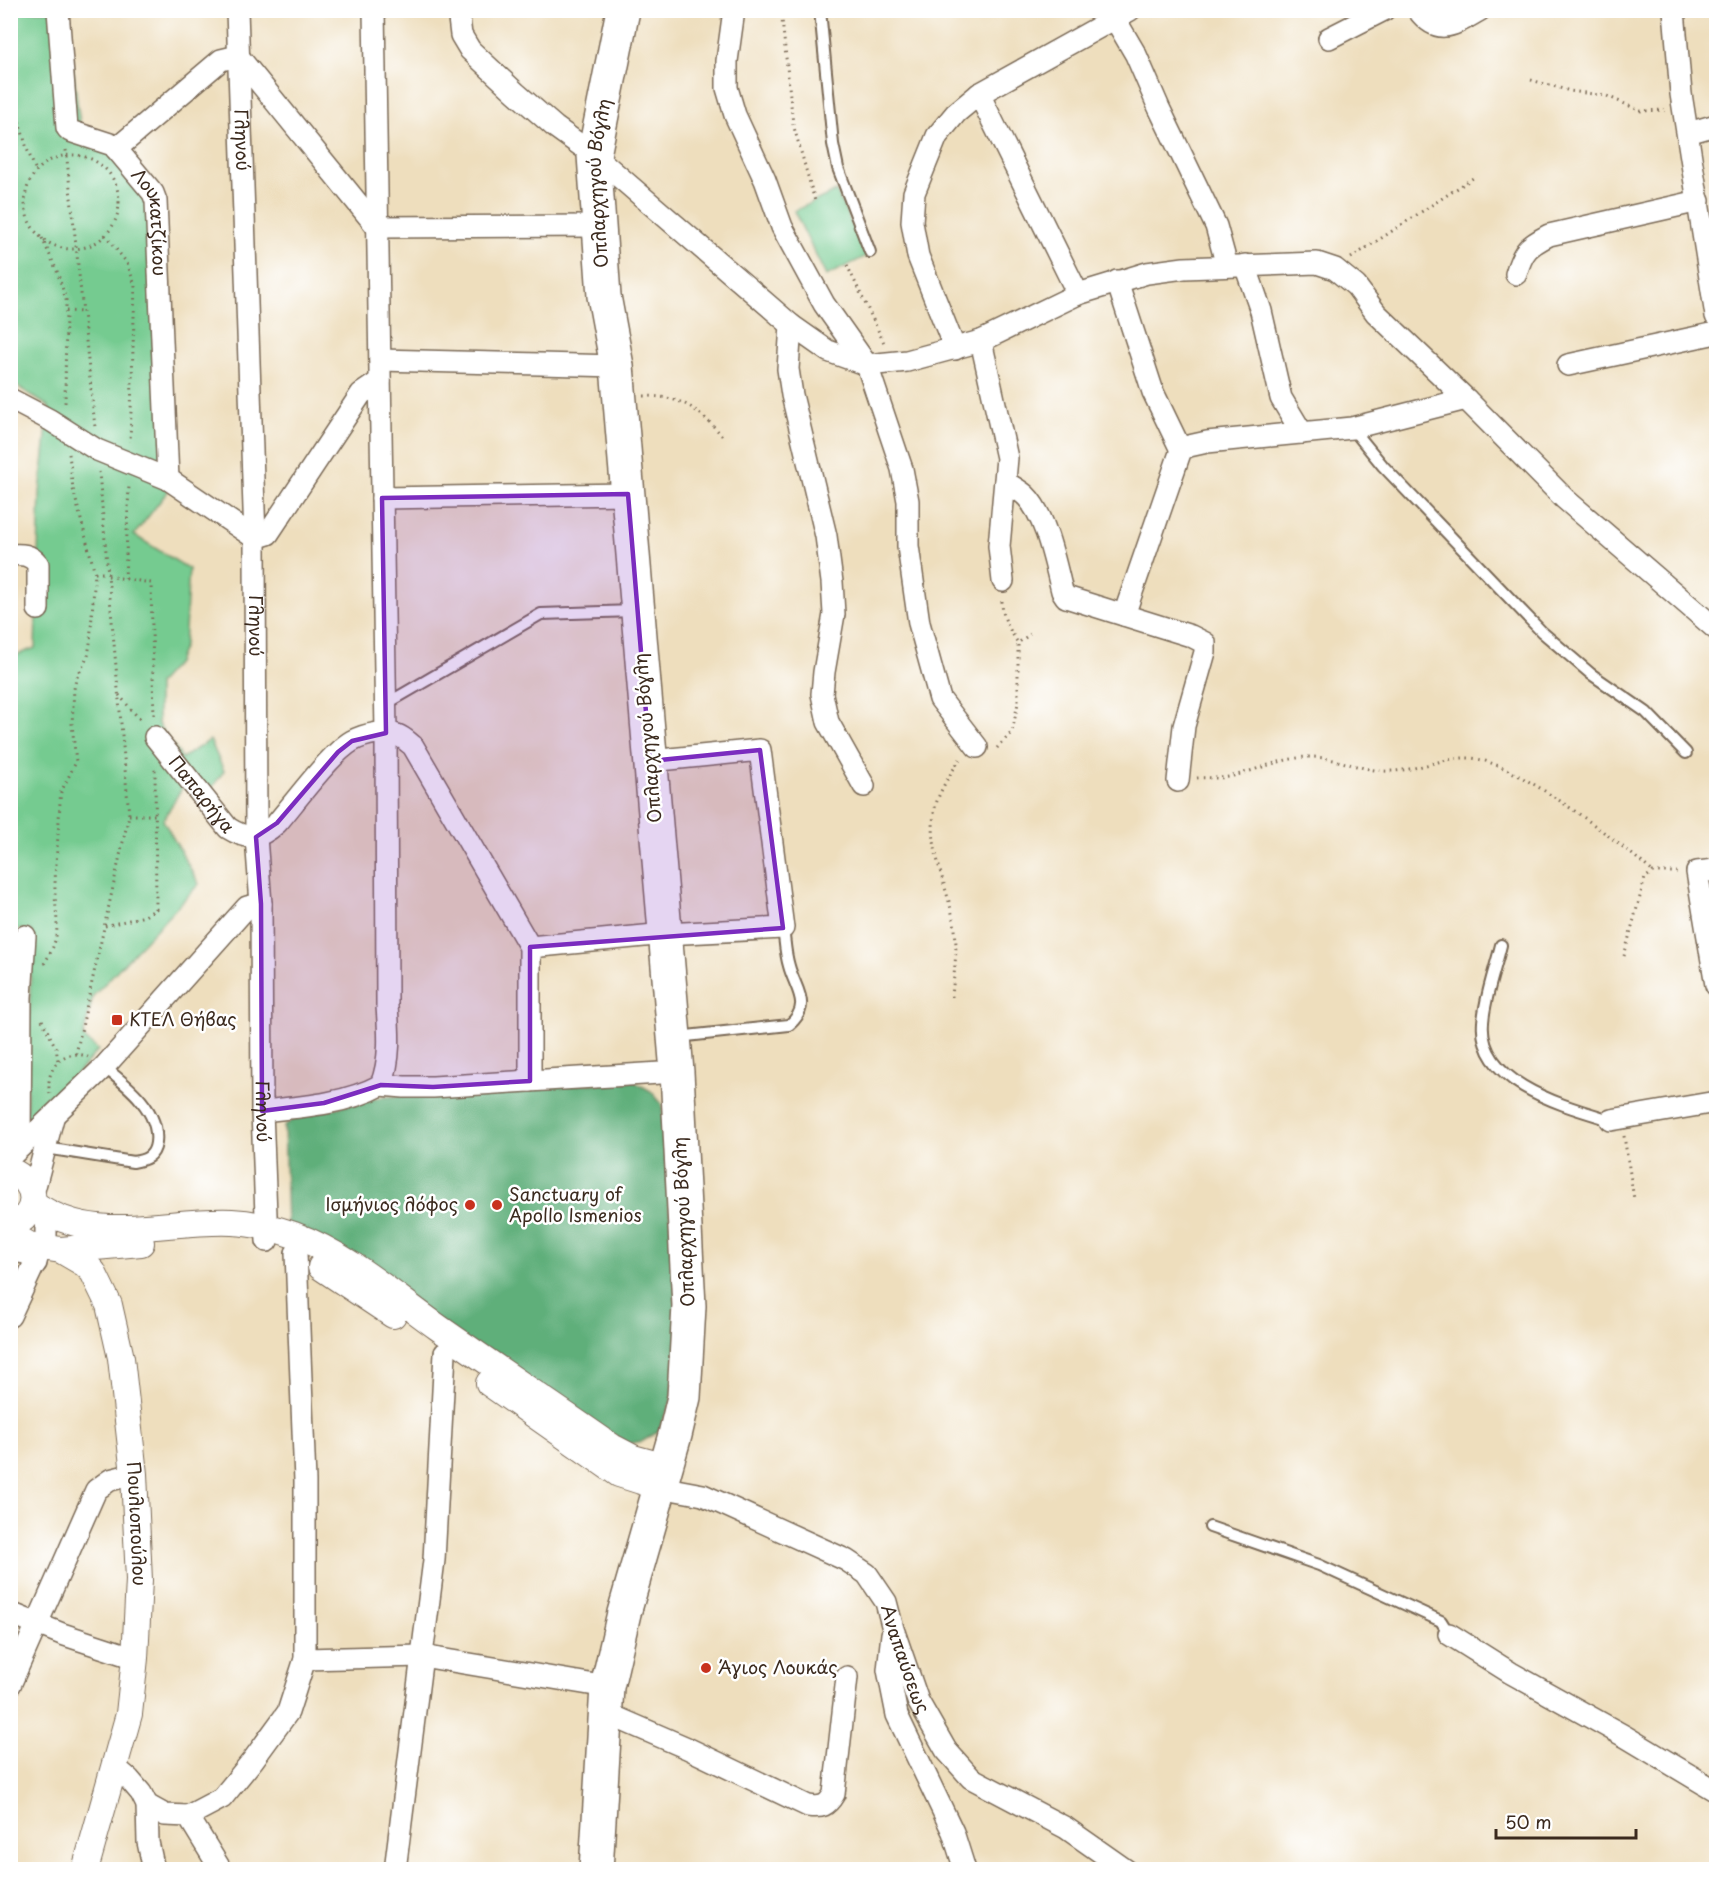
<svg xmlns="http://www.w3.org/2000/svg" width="1727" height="1880" font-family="'Playpen Sans',sans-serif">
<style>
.green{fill:#74cb90;stroke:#587a57;stroke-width:1.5}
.forest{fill:#5faf7a;stroke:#4d6c4c;stroke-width:1.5}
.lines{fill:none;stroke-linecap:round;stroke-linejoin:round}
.service-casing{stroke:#7a6956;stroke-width:14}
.minor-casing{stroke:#7a6956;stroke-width:24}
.tertiary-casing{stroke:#7a6956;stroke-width:28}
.primary-casing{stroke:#7a6956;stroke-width:36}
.path{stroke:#7a6956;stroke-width:3;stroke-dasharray:1.5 4.5;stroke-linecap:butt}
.service{stroke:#fff;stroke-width:10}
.minor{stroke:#fff;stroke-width:21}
.tertiary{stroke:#fff;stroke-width:26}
.primary{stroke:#fff;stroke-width:33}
.marked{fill:#7b2cbf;fill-opacity:0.2;stroke:#7b2cbf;stroke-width:4.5;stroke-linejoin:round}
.poi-dot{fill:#c8321e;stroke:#fff;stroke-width:2}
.labels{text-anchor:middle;stroke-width:5;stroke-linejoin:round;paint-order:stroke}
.street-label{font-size:18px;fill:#3b2a1e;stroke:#fff}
.poi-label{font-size:18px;fill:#3b2a1e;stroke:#fff;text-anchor:start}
</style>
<rect width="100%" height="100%" fill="#fff"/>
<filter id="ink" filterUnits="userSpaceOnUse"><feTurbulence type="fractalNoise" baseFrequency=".0167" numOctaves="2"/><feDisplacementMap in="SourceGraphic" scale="12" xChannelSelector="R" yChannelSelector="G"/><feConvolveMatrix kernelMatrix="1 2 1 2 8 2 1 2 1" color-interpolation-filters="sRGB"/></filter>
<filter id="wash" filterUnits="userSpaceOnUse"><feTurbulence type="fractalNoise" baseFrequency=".008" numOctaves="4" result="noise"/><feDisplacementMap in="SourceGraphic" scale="24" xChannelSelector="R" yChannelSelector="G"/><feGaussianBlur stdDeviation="1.35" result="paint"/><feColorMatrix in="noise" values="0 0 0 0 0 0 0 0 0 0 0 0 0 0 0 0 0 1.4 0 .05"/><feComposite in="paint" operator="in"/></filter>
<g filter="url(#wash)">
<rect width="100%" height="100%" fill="#eedebd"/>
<!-- green -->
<g class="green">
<path d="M11 11H66L81 133 107 149 150 199 168 491 134 535 189 569 184 645 177 663 158 684V724L182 758 210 740 224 771 204 799 189 776 163 820 199 884 93 996 83 1037 98 1050 49 1105 26 1122 32 931 11 929V657L35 648 40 493 49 407 11 382Z"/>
<path d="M836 191 867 256 826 276 794 211Z"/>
</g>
<!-- forest -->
<path class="forest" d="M633 1081 651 1091 662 1104 678 1333 671 1402 658 1432 643 1441 628 1444 287 1227 284 1126 297 1117 382 1097Z"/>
</g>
<g filter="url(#ink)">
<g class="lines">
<!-- service casing -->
<g class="service-casing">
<g id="service">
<path d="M820 10 833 144 838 168 870 252"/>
<path d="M1352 428 1383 466 1542 632 1591 674 1646 712 1686 753"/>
<path d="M386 704 541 614 634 611"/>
<path d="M1501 945C1495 970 1485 996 1483 1022 1478 1084 1565 1106 1611 1120"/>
<path d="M677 1037 789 1025C813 1005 795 989 789 966 785 953 785 941 783 928"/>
<path d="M46 1148 133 1162C145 1160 154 1157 156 1143 160 1110 127 1085 104 1067"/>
<path d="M1210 1527 1319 1565 1441 1621 1449 1634"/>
</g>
</g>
<!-- minor casing -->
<g class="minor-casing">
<g id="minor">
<path id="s1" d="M58 10 67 128 70 131 113 145 153 193 156 201 168 479"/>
<path id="s2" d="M237 10 255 538 256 837 261 904 262 1111 267 1241"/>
<path d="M458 10 461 35 470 50 516 93 555 127 594 155 791 325 828 351 867 365 907 361 981 341 1078 294 1147 273 1184 268 1317 263 1335 269 1356 286 1376 313 1466 399 1565 499 1716 629"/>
<path d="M734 10 727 61V88L735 115 765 180 782 227 824 304 867 365 902 469 908 501V546L919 623 940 699 977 747"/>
<path d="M1418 10C1439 38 1455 24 1480 10"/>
<path d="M1674 10 1681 94 1716 316"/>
<path d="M1115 19 1136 55 1159 108 1216 226 1227 266"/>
<path d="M1329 38 1384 10"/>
<path d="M979 94 1078 294"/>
<path d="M1688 133 1716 125"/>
<path d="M116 149 221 60 238 56 377 227 598 226"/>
<path d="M1245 265 1261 311 1281 398 1302 433"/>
<path d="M1516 274C1523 250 1528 246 1549 235L1699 201"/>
<path d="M1117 281 1153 392 1181 450"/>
<path d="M791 325 788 369 792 395 826 536 832 582 834 614 824 672 822 694 828 722 864 786"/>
<path d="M981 341 1007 458 999 546 1003 581"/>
<path d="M955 349 918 256 912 222 914 193 937 136 956 113 979 94 1130 10"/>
<path d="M380 360 617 366"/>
<path d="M1568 365 1716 333"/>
<path d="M10 399 50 420 97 450 168 479 255 538"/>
<path d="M1005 482C1012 486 1019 490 1025 495 1046 515 1055 563 1062 591L1066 597 1191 636 1205 643V652L1184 726 1178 781"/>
<path d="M382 498 628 494"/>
<path d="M255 538 268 534 361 394 380 381"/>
<path d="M10 555C22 554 30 554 38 564V609"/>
<path d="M1124 615 1181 450 1189 446 1207 442 1352 428 1466 399"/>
<path id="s3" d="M155 737 228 828C249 841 259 839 277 823 295 802 330 754 352 741 365 734 384 730 397 735 403 737 408 742 413 746L530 947V1081"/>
<path d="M1716 870 1697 872 1716 985"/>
<path d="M530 947 665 934 783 928 760 750 650 761"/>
<path d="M381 1085 404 1087H433L677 1072"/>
<path d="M262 1111C302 1107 346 1104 381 1085 391 1059 389 1033 387 1006L386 733 374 10"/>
<path d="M1611 1120 1716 1102"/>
<path d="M20 1147 21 997 25 936"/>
<path d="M10 1157 104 1067 247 907 261 904"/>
<path d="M33 1194 53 1118"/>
<path d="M10 1251 27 1253 36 1263"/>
<path d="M10 1316 46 1239V1213"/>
<path id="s4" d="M660 1487 703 1495 846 1560 867 1574 886 1602 893 1629 918 1701 946 1750 971 1778 1066 1828 1126 1870"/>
<path d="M10 1613 62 1634 135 1658"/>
<path d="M892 1634 888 1670 897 1715 953 1832 965 1870"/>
<path d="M1449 1634 1511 1673 1626 1737 1716 1791"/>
<path d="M305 1659 422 1656 607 1687"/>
<path d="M10 1685 96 1490 110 1480 134 1474"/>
<path d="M606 1713 687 1748 808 1806C822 1808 827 1806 834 1794L847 1677"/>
<path d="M115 1767 129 1779 141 1793 147 1805 148 1842 154 1870"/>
<path d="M147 1805 165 1815 188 1816"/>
<path d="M221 1870 188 1816 222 1798 253 1760 288 1712 305 1659V1481L296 1253"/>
<path d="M395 1870 434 1560 445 1353"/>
</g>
</g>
<!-- tertiary casing -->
<g class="tertiary-casing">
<g id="tertiary">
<path d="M10 1171C40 1182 40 1216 10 1226"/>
<path d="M33 1203C93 1247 164 1219 232 1222 253 1223 274 1228 294 1235 348 1255 393 1295 439 1328 496 1368 555 1407 612 1447L633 1458 666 1467"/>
<path id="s5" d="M10 1234 29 1245 61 1250 85 1264 93 1272 109 1305 121 1358 134 1474 139 1580 135 1658 129 1714 85 1870"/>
<path d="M61 1250 141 1243"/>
<path d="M321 1267 393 1315"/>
<path d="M489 1383 619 1474 660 1487"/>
</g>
</g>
<!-- primary casing -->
<g class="primary-casing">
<g id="primary">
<path id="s6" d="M596 1870 607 1687 624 1613 675 1435 684 1397 689 1306 677 1072 617 366 604 296 594 155 623 10"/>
</g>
</g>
<!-- path -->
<g class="path">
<path d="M781 10 793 124 815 201"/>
<path d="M10 32 17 113 27 149 36 171"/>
<path d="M1531 80 1570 91 1607 96 1641 111 1665 110"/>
<path d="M66 150 95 427"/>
<circle cx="72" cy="202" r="47"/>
<path d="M105 235 127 263 135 285 130 442"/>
<path d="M42 238 57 271 66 300 65 406"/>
<path d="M1351 258 1473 178"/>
<path d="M847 265 885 345"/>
<path d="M66 311 83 312"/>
<path d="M644 396C683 396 700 410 724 438"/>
<path d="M95 573H108"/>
<path d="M108 576 151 583 154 718"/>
<path d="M125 579 129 485"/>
<path d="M1002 601C1002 618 1009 629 1018 643"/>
<path d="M119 695 142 722"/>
<path d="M997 748 1012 732 1018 703V643L1030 634"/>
<path d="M1197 778C1207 777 1218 779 1229 777 1255 771 1281 758 1308 757 1337 756 1364 773 1393 771 1419 770 1443 757 1469 758 1513 759 1619 842 1653 872"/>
<path d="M129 815H156"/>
<path d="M105 926 145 916 156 909 155 769"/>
<path d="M1624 956 1645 878 1653 872H1677"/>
<path d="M44 964C65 931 54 919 55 884 56 856 59 828 60 800L61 792 76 762 72 724 74 689 76 679 88 656 90 643 95 573 73 489 69 454"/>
<path d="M952 997C954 971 959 944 953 918 946 884 929 849 934 813 937 793 950 775 960 759"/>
<path d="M42 1020 56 1048 58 1061"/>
<path d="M76 1054 129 815 99 472"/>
<path d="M50 1094C44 1070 63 1046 88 1057"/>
<path d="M1624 1136 1634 1199"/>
</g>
<!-- service -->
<use href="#service" class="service"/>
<!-- minor -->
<use href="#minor" class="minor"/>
<!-- tertiary -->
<use href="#tertiary" class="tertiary"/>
<!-- primary -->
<use href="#primary" class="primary"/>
</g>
</g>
<!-- marked area -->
<path class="marked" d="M628 494 650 761 760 750 783 928 530 947V1081L433 1087 381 1085 324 1103 262 1111 261 904 256 837 277 823 338 752 352 741 386 733 382 498Z"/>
<!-- markers -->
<g class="poi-dot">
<rect x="111" y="1014" width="12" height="12" rx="3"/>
<circle cx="470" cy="1205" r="6"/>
<circle cx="497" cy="1205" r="6"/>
<circle cx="706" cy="1668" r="6"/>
</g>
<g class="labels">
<!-- street labels -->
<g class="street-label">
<text dy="6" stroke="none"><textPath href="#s2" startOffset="130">Γληνού</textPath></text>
<text dy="6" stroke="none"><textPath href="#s6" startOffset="1702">Οπλαρχηγού Βόγλη</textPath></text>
<text dy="6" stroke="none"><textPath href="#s1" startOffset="258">Λουκατζίκου</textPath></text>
<text dy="6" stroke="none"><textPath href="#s2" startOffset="616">Γληνού</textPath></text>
<text transform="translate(648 738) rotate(-95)" y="6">Οπλαρχηγού Βόγλη</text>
<text dy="6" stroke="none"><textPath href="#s3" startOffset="74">Παπαρήγα</textPath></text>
<text dy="6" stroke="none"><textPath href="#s2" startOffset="1102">Γληνού</textPath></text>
<text transform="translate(684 1222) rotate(-93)" y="6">Οπλαρχηγού Βόγλη</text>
<text dy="6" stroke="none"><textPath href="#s5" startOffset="351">Πουλιοπούλου</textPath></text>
<text dy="6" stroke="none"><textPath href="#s4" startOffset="320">Αναπαύσεως</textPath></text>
</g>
<!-- poi labels -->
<g class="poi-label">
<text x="129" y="1026">ΚΤΕΛ Θήβας</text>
<text x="509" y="1201">Sanctuary of<tspan x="509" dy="21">Apollo Ismenios</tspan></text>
<text x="458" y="1211" text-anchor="end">Ισμήνιος λόφος</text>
<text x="718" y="1674">Άγιος Λουκάς</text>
</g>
</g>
<!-- margin -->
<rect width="1727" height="1880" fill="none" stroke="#fff" stroke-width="36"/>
<!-- scale -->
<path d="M1496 1829v9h140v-9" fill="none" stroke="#3b2a1e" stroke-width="3"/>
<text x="1505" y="1829" font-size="18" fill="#3b2a1e" stroke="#ffffff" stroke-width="4.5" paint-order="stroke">50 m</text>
</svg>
